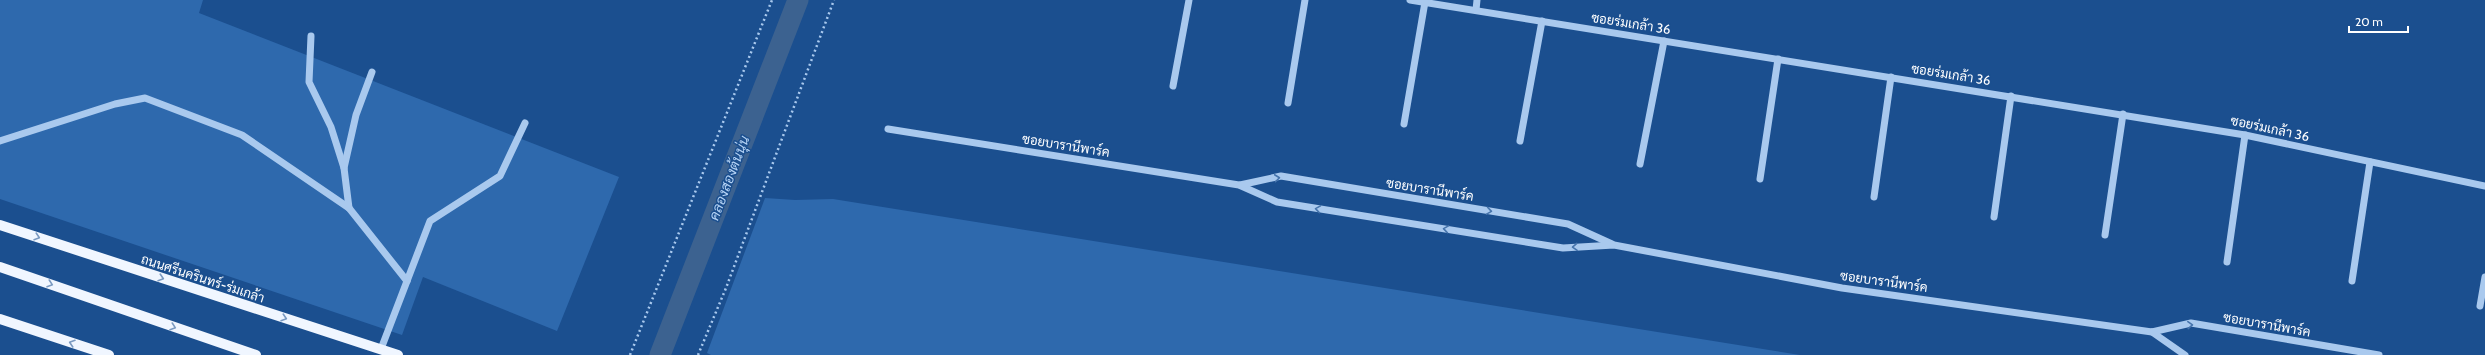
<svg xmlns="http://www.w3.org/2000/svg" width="2485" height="355" font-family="Cabin,Sarabun,sans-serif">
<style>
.green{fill:#2e69ad}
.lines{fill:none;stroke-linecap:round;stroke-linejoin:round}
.canal{stroke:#3c6290;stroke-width:21}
.path{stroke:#a9c9ee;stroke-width:2.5;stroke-dasharray:2 3;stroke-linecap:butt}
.minor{stroke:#a9c9ee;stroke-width:7}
.major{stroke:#f0f6ff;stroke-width:10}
.oneway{stroke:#4674ac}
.oneway2{stroke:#7b9ac1}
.labels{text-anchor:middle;stroke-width:3;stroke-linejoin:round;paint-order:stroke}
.street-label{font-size:13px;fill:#fff;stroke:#1b4f8f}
.water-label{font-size:14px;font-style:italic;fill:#b5d3f5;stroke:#1b4f8f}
</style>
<rect width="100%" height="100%" fill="#1b4f8f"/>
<!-- green -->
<g class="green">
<path d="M0 0H203L199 13 619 177 557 331 423 277 402 335 0 199Z"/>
<path d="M765 198 795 200 833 199 1800 355H711L707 353Z"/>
</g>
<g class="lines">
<!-- canal -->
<path class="canal" d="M660 355 798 0"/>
<!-- path -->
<g class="path">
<path d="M630 355 772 0"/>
<path d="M698 355 726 288 834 0"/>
</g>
<!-- minor -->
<g class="minor">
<path d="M1410 0 2245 135 2485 186"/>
<path d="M1476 10 1477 0"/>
<path d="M311 36 309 82 331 127 344 168"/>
<path d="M372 72 356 115 344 168 349 208 407 281"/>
<path d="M1173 86 1189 0"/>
<path d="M1288 103 1305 0"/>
<path d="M1404 124 1425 2"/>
<path d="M888 129 1239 185 1277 202 1563 248 1614 245 1842 288 2152 332 2191 323 2379 355"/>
<path d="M0 141 115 104 145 98 242 135 349 208"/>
<path d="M1520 141 1542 21"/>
<path d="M1640 164 1664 41"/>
<path d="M1760 179 1778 59"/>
<path d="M1240 185 1281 176 1568 224 1612 244"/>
<path d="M1874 197 1891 77"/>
<path d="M1994 217 2011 96"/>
<path d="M2105 235 2123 114"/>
<path d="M2227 262 2245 135"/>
<path d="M2352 281 2370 162"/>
<path d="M2480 306 2485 277"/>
<path d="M2152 332 2185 355"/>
<path d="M381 349 430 221 500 176 525 123"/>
</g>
<!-- major -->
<g class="major">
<path d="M0 225 398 355"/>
<path d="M0 267 256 355"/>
<path d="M0 319 109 355"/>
</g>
</g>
<!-- one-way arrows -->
<defs><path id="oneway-chevron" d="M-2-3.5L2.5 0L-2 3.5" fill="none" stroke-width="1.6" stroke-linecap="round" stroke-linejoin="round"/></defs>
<g class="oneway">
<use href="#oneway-chevron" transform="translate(1277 178) rotate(-7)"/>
<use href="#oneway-chevron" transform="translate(1318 209) rotate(-171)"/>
<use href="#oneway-chevron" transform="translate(1489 211) rotate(9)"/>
<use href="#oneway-chevron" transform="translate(1446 229) rotate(-171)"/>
<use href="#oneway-chevron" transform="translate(1575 247) rotate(177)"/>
<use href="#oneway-chevron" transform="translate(2190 325) rotate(-3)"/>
</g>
<g class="oneway2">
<use href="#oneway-chevron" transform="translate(37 237) rotate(18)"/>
<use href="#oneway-chevron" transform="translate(161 278) rotate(18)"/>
<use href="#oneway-chevron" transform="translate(50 284) rotate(19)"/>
<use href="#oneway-chevron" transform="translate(284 318) rotate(18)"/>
<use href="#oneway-chevron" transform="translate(173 327) rotate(19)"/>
<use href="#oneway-chevron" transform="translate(72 343) rotate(-162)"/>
</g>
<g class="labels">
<!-- street labels -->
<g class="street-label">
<text transform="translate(1631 23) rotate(9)" y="5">ซอยร่มเกล้า 36</text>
<text transform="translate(1951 74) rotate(9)" y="5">ซอยร่มเกล้า 36</text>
<text transform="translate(2270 128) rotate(12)" y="5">ซอยร่มเกล้า 36</text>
<text transform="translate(1066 145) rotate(9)" y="5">ซอยบารานีพาร์ค</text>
<text transform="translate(1430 189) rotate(9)" y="5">ซอยบารานีพาร์ค</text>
<text transform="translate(203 278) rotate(18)" y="5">ถนนศรีนครินทร์-ร่มเกล้า</text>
<text transform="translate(1884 281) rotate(8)" y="5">ซอยบารานีพาร์ค</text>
<text transform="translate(2267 324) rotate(10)" y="5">ซอยบารานีพาร์ค</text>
</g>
<!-- water labels -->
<g class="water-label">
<text transform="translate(729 178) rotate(-69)" y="5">คลองสองต้นนุ่น</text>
</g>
</g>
<!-- scale -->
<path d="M2349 26v6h59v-6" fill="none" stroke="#ffffff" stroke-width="2"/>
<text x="2355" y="26" font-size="12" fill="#ffffff" stroke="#1b4f8f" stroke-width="3" paint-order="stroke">20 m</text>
</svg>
